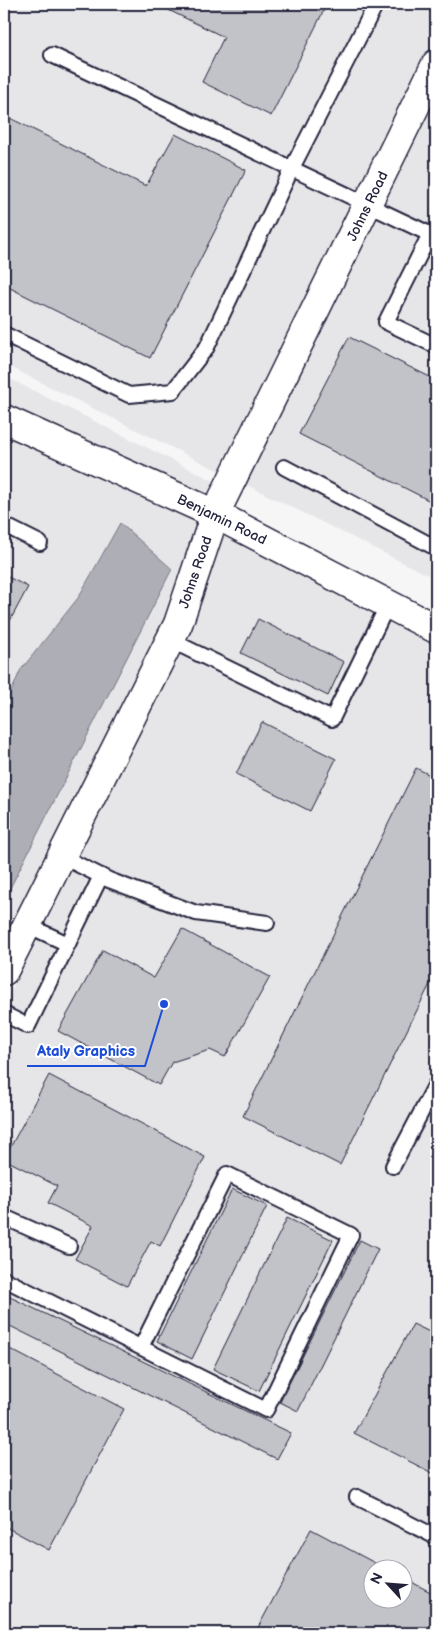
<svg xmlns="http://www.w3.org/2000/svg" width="440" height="1637" font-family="'Balsamiq Sans',sans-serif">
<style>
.built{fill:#e6e6e9;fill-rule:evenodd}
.water{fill:#aeaeb7;stroke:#767685}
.building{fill:#c2c2c9;stroke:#22223b}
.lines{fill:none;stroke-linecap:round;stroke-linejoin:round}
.service-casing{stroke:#22223b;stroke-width:18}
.minor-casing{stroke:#22223b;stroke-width:31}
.tertiary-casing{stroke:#22223b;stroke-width:31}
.service{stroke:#fff;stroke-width:14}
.minor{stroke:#fff;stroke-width:28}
.tertiary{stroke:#fff;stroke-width:28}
.labels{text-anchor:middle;stroke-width:4;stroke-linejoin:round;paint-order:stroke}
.street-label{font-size:14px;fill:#22223b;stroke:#fff}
.leader{fill:none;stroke:#1d4ed8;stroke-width:2}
.callout-dot{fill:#1d4ed8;stroke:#fff;stroke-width:2}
.callout-label{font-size:15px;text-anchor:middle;font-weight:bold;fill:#1d4ed8;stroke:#fff;stroke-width:4;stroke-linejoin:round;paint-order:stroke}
</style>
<rect width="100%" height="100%" fill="#f6f6f7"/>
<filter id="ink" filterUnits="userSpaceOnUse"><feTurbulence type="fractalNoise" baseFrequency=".02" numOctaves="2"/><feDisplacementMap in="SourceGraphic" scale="10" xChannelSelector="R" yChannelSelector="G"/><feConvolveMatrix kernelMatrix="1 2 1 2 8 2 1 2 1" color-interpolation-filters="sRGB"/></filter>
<g filter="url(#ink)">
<!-- built -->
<g class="built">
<path d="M4 4H436V579L4 364Z"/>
<path d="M4 376 214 481 207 495 4 404Z"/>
<path d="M4 434 197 520 164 618 4 937V900L172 569 120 524 78 598 20 671 4 709Z"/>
<path d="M224 533 436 644V1633H4V1005L191 631ZM372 1570H402V1600H372Z"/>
</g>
<!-- water -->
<path class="water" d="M120 523 172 569 4 900V709L20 671 78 598Z"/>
<!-- building -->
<g class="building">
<path d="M156 4H327L271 116 202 82 224 37Z"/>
<path d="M10 118 146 186 175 134 246 170 150 358 4 285V130Z"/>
<path d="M349 337 436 380V504L299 434Z"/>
<path d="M4 575 28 587 4 632Z"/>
<path d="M258 619 344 662 328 696 241 653Z"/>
<path d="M262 722 336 759 310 811 236 774Z"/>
<path d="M416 768 436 778V972L340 1165 243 1116Z"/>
<path d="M182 929 270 977 225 1057 210 1050 172 1062 159 1085 58 1031 103 950 154 978Z"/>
<path d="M49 1075 205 1157 160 1246 151 1241 127 1286 75 1259 93 1226 48 1203 57 1186 4 1159Z"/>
<path d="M232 1189 267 1206 192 1359 157 1341Z"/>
<path d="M287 1218 333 1240 259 1391 213 1369Z"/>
<path d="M360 1240 378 1249 298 1411 280 1402Z"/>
<path d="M4 1294 291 1433 277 1459 4 1323Z"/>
<path d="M413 1324 436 1335V1475L354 1433Z"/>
<path d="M4 1346 124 1409 49 1550 4 1526Z"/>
<path d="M311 1529 388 1570H372V1600H402V1577L436 1595V1633H255Z"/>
</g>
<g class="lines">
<!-- service casing -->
<g class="service-casing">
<g id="service">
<path d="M52 55 436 237"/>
<path d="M430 234 386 322 436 346"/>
<path d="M4 334 129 395 173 391 207 347 291 170 376 4"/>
<path d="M284 467 436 548"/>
<path d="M4 525 40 543"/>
<path d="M170 640 332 719 388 604"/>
<path d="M61 856 109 880 196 913 267 923"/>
<path d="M27 925 68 944"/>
<path d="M4 1014 28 1026 101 876"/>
<path d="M393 1166 436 1084"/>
<path d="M4 1217 69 1246"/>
<path d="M4 1279 266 1410 351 1235 227 1174 141 1347"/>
<path d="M357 1497 436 1537"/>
</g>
</g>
<!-- minor casing -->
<g class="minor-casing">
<path id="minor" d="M4 971 178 624 215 514 436 64"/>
</g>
<!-- tertiary casing -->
<g class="tertiary-casing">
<path id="tertiary" d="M4 419 215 514 436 629"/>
</g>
<!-- service -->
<use href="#service" class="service"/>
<!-- minor -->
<use href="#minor" class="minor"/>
<!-- tertiary -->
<use href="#tertiary" class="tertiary"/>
</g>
</g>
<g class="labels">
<!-- street labels -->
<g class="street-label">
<text transform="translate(367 206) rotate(-64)" y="5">Johns Road</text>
<text transform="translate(222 519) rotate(26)" y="5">Benjamin Road</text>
<text transform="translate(195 572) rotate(-71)" y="5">Johns Road</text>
</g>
</g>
<!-- callouts -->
<path class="leader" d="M164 1004L145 1066H27"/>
<circle class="callout-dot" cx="164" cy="1004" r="5"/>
<g class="callout-label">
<text x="86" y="1056">Ataly Graphics</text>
</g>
<!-- margin -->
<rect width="440" height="1637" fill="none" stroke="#fff" stroke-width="20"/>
<rect x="10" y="10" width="420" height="1617" fill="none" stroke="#22223b" stroke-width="2" filter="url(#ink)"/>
<!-- north arrow -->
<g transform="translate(388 1584) rotate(296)"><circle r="24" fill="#ffffff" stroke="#a7a7b1"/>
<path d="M0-4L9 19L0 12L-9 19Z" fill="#22223b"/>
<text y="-8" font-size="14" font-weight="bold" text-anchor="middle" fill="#22223b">N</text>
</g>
</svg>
